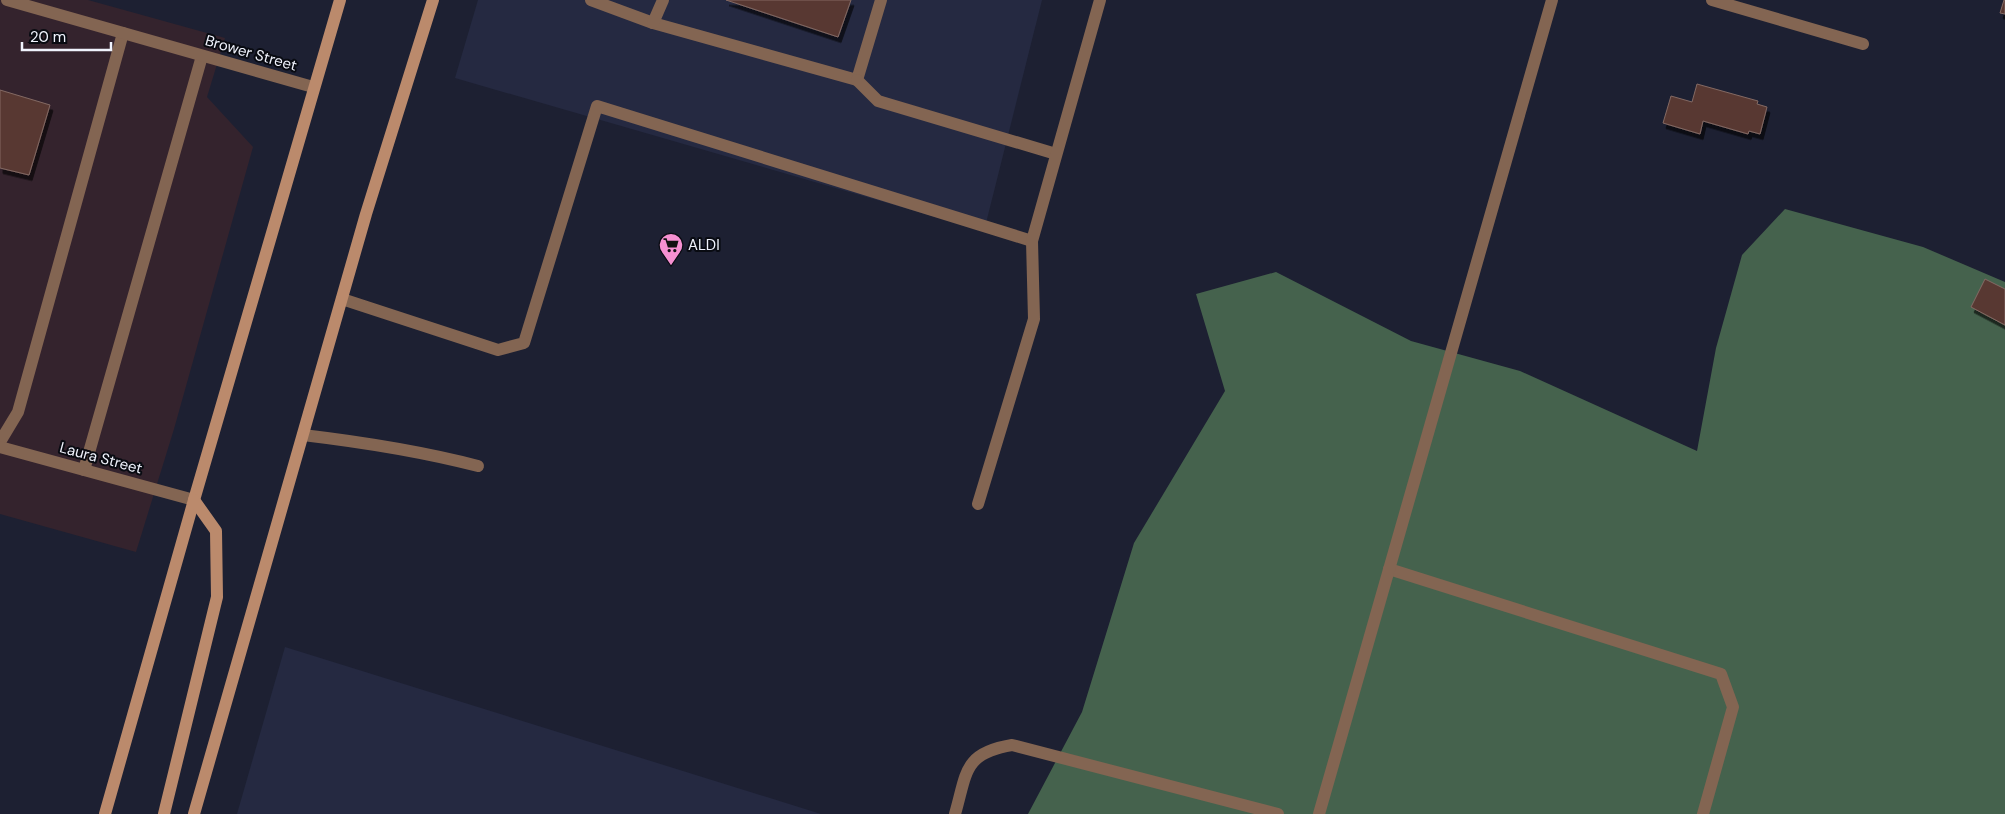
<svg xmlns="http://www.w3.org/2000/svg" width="2005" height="814" font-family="'DM Sans',sans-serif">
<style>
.built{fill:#252941}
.education{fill:#34232d}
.forest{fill:#45624d}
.building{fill:#593933;stroke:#836963;filter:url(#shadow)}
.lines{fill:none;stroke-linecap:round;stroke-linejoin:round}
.service{stroke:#836552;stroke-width:12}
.minor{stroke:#836552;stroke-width:12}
.secondary{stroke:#bb8a6c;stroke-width:12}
.labels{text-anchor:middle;stroke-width:4;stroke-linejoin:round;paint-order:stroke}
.street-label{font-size:15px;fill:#f0f3fd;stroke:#090b12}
.poi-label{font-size:15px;fill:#f0f3fd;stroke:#090b12;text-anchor:start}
</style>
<defs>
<filter id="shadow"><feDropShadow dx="3" dy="5.5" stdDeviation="0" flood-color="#0009"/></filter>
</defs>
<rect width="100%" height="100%" fill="#1d2032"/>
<!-- built -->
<g class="built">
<path d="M478 0H1042L984 231 455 78Z"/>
<path d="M285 647 821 814H237Z"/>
</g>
<!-- education -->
<path class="education" d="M0 0H88L225 38 207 97 253 147 174 429 136 552 0 514Z"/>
<!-- forest -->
<path class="forest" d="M1785 209 1923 247 2005 282V814H1028L1082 712 1134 543 1225 391 1196 294 1276 272 1411 341 1520 371 1697 451 1716 348 1742 255Z"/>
<!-- building -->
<g class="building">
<path d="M726 0H851L838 37Z"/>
<path d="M2004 0H2005V14L2000 13Z"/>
<path d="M1697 84 1758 101 1757 104 1767 107 1760 134 1749 131 1748 134 1703 121 1700 134 1663 123 1671 96 1692 102Z"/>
<path d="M0 90 50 105 29 175 0 168Z"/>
<path d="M1985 279 2005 289V325L1971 307Z"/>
</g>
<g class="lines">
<!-- service -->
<g class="service">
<path d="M591 0 653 23 857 80 881 0"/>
<path d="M653 23 663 0"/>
<path d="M857 80 878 101 1056 154"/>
<path d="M342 299 498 350 524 343 597 106 1032 241"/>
<path d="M303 435C362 442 420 451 478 466"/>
<path d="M0 442 18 412 123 33"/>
<path d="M84 470 202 56"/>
<path d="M978 504 1034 319 1032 241 1100 0"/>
<path d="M1389 569 1721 674 1733 707 1703 814"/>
<path d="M955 814C967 773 963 753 1012 745L1278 814"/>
<path d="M1319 814 1552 0"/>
</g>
<!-- minor -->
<g class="minor">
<path d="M7 0 313 87"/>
<path d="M1712 0 1863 44"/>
<path d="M0 447 194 500"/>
</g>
<!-- secondary -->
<g class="secondary">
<path d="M105 814 194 500 340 0"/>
<path d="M164 814 217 597 216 531 194 500"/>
<path d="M194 814 366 214 433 0"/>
</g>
</g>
<!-- icons -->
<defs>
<g id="supermarket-pin" transform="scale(1.25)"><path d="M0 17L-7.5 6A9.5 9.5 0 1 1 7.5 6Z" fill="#f590d1" stroke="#090b12"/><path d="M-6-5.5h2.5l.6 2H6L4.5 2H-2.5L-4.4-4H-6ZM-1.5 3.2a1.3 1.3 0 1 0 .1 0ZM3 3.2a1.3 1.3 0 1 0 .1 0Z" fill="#111"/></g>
</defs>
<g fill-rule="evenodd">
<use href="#supermarket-pin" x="671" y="245"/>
</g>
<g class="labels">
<!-- street labels -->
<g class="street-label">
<text transform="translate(251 53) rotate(16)" y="5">Brower Street</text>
<text transform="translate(101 458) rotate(15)" y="5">Laura Street</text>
</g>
<!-- poi labels -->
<g class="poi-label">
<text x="688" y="250">ALDI</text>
</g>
</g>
<!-- scale -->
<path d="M22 42v8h89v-8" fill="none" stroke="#f0f3fd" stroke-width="2.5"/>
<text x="30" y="42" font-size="15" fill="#f0f3fd" stroke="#090b12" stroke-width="4" paint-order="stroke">20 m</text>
</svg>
